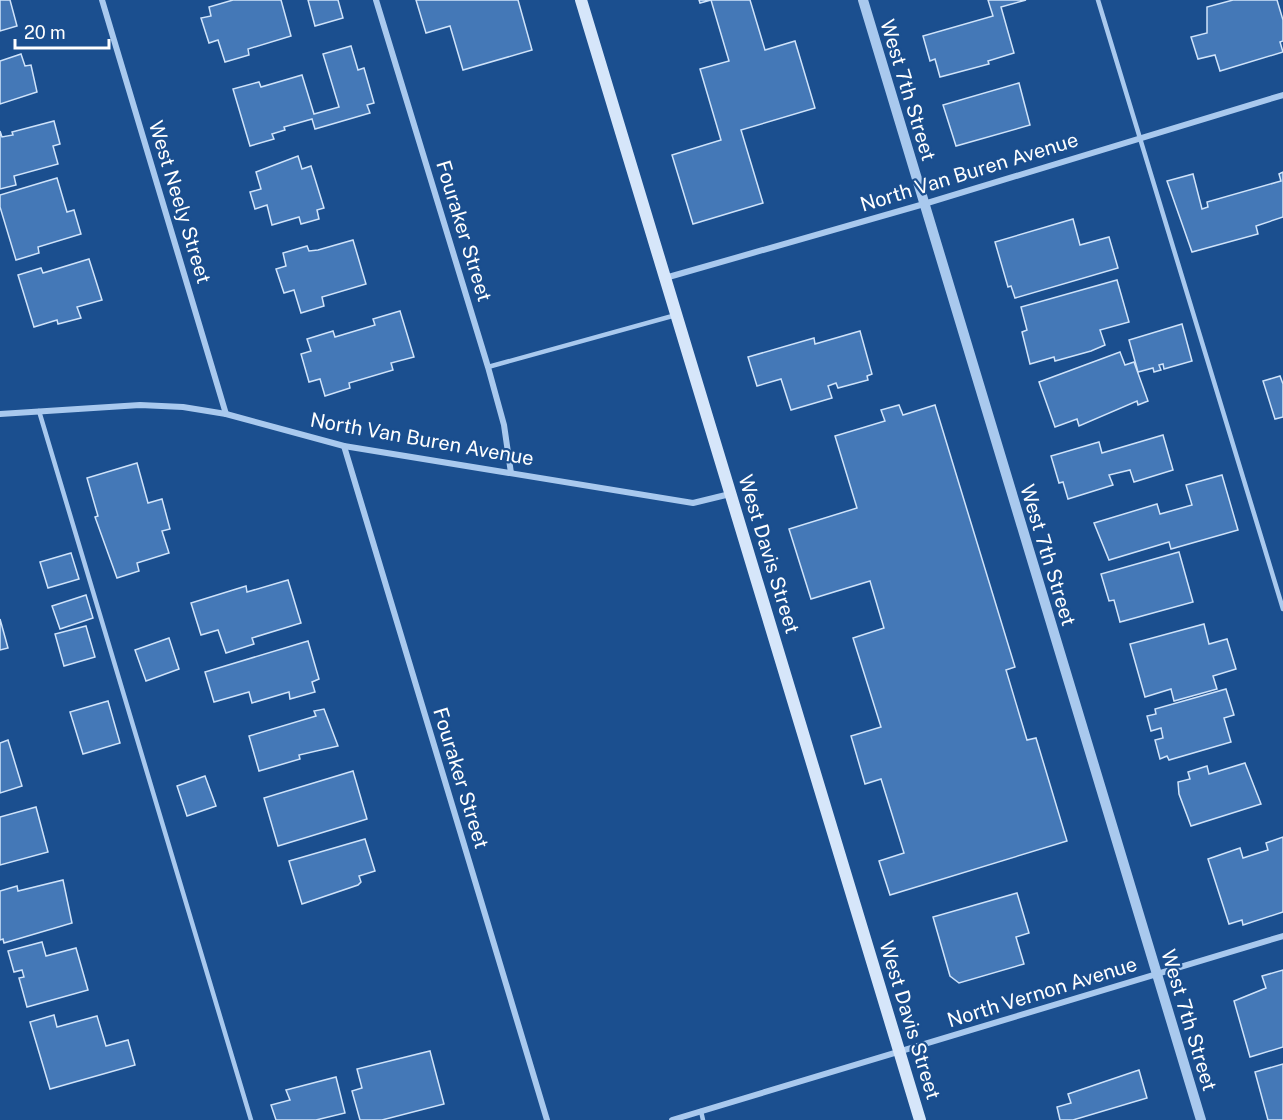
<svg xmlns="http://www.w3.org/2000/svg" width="1283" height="1120" font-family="'Public Sans',sans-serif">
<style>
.building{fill:#4478b7;stroke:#cfe3fa;stroke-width:1.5}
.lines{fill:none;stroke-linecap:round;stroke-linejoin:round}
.service{stroke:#a9c9ee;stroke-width:4.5}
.minor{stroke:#a9c9ee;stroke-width:6}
.tertiary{stroke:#a9c9ee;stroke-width:10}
.secondary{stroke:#d6e6fa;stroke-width:12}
.labels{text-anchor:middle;stroke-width:4.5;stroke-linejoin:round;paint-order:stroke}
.street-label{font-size:20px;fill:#fff;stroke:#1b4f8f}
</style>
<rect width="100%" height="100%" fill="#1b4f8f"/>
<!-- building -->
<g class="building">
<path d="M0 0H10L17 26 0 31Z"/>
<path d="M233 0H281L291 36 248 49 249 55 225 62 218 40 209 43 201 18 211 16 209 7Z"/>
<path d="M308 0H338L343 18 315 26Z"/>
<path d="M416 0H518L532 50 463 70 450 26 426 33Z"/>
<path d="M699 0H750L765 50 795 41 815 108 741 130 763 203 693 224 672 155 721 140 700 69 729 61 711 0 700 3Z"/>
<path d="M988 0H1026L1001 7 1014 53 988 61 989 64 940 77 935 59 930 61 923 36 993 16Z"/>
<path d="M1233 0H1277L1283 20V41L1280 42 1283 52 1220 71 1215 55 1198 59 1191 37 1207 33V7Z"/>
<path d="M351 46 358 70 364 68 374 103 367 105 370 113 315 129 312 119 284 127 285 130 272 134 274 139 250 146 233 89 259 82 261 87 302 75 314 114 339 107 323 54Z"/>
<path d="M21 54 25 66 31 65 37 92 0 104V61Z"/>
<path d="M1019 83 1030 125 956 146 943 105Z"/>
<path d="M54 121 60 144 53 146 58 164 14 176 16 185 0 189V131L2 137 13 135 12 132Z"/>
<path d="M298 156 302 169 311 166 324 208 317 210 319 219 301 224 299 217 272 225 267 205 255 209 250 192 261 189 256 172Z"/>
<path d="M1283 172V217L1256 226 1258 234 1192 252 1167 181 1193 174 1202 209 1208 207 1207 202 1281 181 1279 174Z"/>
<path d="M57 178 67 212 74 210 81 234 38 247 39 253 16 260 0 207V195Z"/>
<path d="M1073 219 1080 245 1109 237 1118 268 1015 298 1011 286 1008 287 995 242Z"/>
<path d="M353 240 366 284 322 297 324 306 301 313 294 290 284 293 276 269 286 266 283 253 307 246 309 251 318 250Z"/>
<path d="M89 259 102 300 77 307 81 318 58 324 57 320 34 327 18 275 41 268 43 273Z"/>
<path d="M1117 280 1129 322 1100 330 1105 345 1091 351 1055 361 1054 357 1030 364 1022 332 1027 330 1021 307Z"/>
<path d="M400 311 414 357 391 363 393 370 349 383 350 388 325 396 320 379 309 382 301 354 311 351 307 339 333 331 335 337 375 325 373 319Z"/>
<path d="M1182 324 1192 361 1164 369 1163 364 1159 365 1161 370 1154 372 1153 368 1138 372 1129 340Z"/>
<path d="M860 331 872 374 867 376 868 380 838 388 836 383 828 386 832 398 791 410 781 379 757 386 748 357 814 338 815 344Z"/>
<path d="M1120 352 1125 365 1134 362 1148 401 1138 405 1137 401 1079 426 1077 419 1055 427 1039 382Z"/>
<path d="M1280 376 1283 384V417L1275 419 1263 381Z"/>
<path d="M899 405 903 415 935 405 1015 667 1006 670 1027 740 1036 738 1067 841 890 895 879 861 904 853 881 779 865 784 851 736 881 727 853 638 884 628 870 581 811 599 789 529 857 508 835 436 885 421 881 410Z"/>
<path d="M1163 435 1173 470 1134 482 1130 470 1109 475 1113 485 1068 499 1063 482 1059 483 1051 456 1099 442 1102 453Z"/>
<path d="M137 463 148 503 162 499 170 529 162 531 169 553 137 563 139 571 117 578 95 517 98 516 87 478Z"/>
<path d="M1222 475 1238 530 1171 549 1169 542 1109 560 1094 523 1157 504 1160 514 1192 505 1186 485Z"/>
<path d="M1179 552 1193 602 1120 622 1114 600 1109 601 1101 574Z"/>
<path d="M71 553 79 579 48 588 40 562Z"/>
<path d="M288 580 301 623 252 638 254 644 226 653 218 630 201 635 191 603 246 586 247 592Z"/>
<path d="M86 595 93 618 60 629 52 606Z"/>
<path d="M0 619 8 648 0 650Z"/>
<path d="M1204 624 1209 644 1227 639 1236 669 1213 676 1217 689 1174 701 1171 689 1145 697 1130 644Z"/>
<path d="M86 626 95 657 64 666 55 634Z"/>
<path d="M169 638 179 669 146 681 135 650Z"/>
<path d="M308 641 319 679 312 682 315 692 290 699 289 692 252 703 249 692 214 702 205 672Z"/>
<path d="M1226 689 1234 715 1224 718 1231 742 1169 760 1167 756 1160 759 1155 740 1163 738 1161 728 1151 731 1147 716 1156 714 1155 709Z"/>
<path d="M108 701 120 743 83 754 70 712Z"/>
<path d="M324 709 338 746 299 755 300 759 259 771 249 736 316 716 314 711Z"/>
<path d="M8 740 22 786 0 793V743Z"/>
<path d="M1245 763 1261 804 1191 826 1179 794 1178 782 1190 779 1188 772 1207 766 1209 774Z"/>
<path d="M353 771 367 819 278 846 264 798Z"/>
<path d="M205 776 216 806 187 816 177 786Z"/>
<path d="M36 807 48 852 0 865V817Z"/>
<path d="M1283 837V912L1243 925 1242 920 1229 924 1208 859 1240 848 1243 858 1268 850 1266 843Z"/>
<path d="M365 839 375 871 359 876 361 882 358 885 302 904 289 861Z"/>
<path d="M63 880 72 923 4 943 3 939 0 940V891L17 886 18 891Z"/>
<path d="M1017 893 1029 933 1016 937 1024 964 959 983 950 976 933 917Z"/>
<path d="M42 942 46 956 76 948 88 990 27 1007 19 978 24 977 22 970 14 972 8 951Z"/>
<path d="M1283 970V1047L1250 1057 1234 1001 1266 988 1262 976Z"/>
<path d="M54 1015 57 1027 97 1016 106 1046 128 1040 135 1065 50 1089 30 1022Z"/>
<path d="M430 1051 444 1104 382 1120H360L352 1091 362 1088 357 1069Z"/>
<path d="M1283 1064V1120H1268L1255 1072Z"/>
<path d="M1139 1070 1147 1098 1073 1120H1060L1057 1107 1071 1103 1068 1094Z"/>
<path d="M336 1077 345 1113 316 1120H276L271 1105 290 1100 286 1090Z"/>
</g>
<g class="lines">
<!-- service -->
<g class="service">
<path d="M1098 0 1283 609"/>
<path d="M488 367 676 315"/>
<path d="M39 411 251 1120"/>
<path d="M701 1111 703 1120"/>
</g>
<!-- minor -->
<g class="minor">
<path d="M102 0 226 414"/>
<path d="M376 0 488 367 504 425 511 473"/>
<path d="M665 278 924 204 1283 95"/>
<path d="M0 414 140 405 183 407 226 414 344 446 693 503 730 494"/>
<path d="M344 446 547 1120"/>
<path d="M672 1120 1283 936"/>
</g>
<!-- tertiary -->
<path class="tertiary" d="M863 0 1201 1120"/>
<!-- secondary -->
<path class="secondary" d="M581 0 920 1120"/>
</g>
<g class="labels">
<!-- street labels -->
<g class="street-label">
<text transform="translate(908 90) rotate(73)" y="7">West 7th Street</text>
<text transform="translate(969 172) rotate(-17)" y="7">North Van Buren Avenue</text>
<text transform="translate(180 202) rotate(73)" y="7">West Neely Street</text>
<text transform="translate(464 231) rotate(73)" y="7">Fouraker Street</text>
<text transform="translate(422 439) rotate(10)" y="7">North Van Buren Avenue</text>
<text transform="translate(769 554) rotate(73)" y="7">West Davis Street</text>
<text transform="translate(1048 555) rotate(73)" y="7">West 7th Street</text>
<text transform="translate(461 778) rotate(73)" y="7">Fouraker Street</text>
<text transform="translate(1042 992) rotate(-17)" y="7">North Vernon Avenue</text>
<text transform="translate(910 1020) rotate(73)" y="7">West Davis Street</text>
<text transform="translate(1189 1020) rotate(73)" y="7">West 7th Street</text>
</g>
</g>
<!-- scale -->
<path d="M15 39v9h94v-9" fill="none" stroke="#ffffff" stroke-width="3"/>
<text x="24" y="39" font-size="18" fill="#ffffff" stroke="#1b4f8f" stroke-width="4.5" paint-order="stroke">20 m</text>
</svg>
